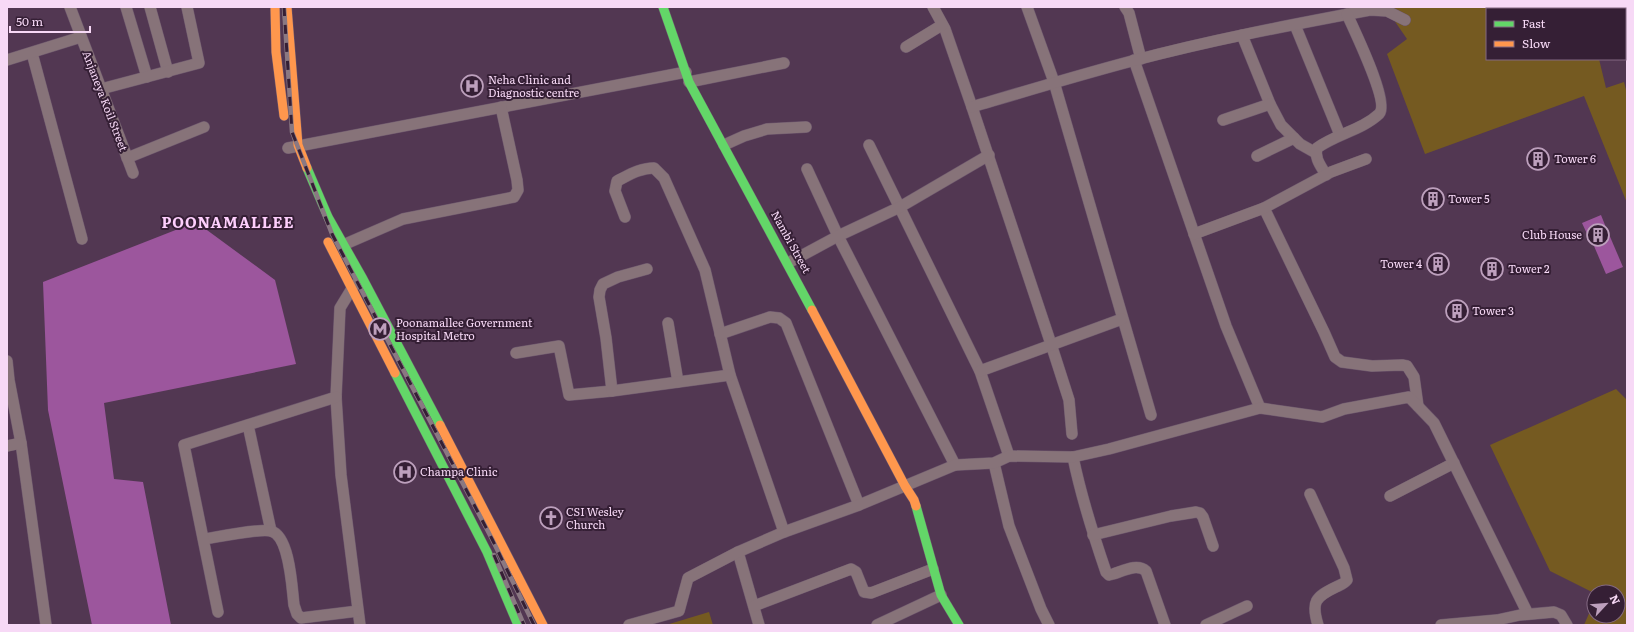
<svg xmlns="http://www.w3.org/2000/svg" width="1634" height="632" font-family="Literata,serif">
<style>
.green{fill:#755a21}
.water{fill:#9c569d}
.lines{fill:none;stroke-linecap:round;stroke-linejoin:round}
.street-casing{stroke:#6d576d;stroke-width:12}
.fast-casing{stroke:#6d576d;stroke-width:10}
.slow-casing{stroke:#6d576d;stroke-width:10}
.street{stroke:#877379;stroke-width:11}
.fast{stroke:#63d668;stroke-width:9}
.slow{stroke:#ff974d;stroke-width:9}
.rail-casing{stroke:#8a7882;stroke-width:4.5}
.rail{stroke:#351f35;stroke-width:3;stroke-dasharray:9;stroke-linecap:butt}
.labels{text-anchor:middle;stroke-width:4;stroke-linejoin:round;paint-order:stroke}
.poi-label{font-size:11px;fill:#f7d9f6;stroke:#351f35;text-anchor:start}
.street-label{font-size:11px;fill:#f7d9f6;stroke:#351f35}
.district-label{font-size:15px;font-weight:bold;letter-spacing:1px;fill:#fecffd;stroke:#351f35}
</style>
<rect width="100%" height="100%" fill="#523752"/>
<!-- green -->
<g class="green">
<path d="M1385 7H1586V9H1487V59H1599L1606 88 1624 82 1627 94V203L1584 96 1425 154 1387 54 1407 39Z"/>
<path d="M1616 389 1627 400V625H1584L1594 602V616H1618V592L1594 593 1550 571 1490 445Z"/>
<path d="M709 612 713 625H666Z"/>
</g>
<!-- water -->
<g class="water">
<path d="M1601 215 1607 230 1589 238 1582 223Z"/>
<path d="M196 222 275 280 296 364 104 403 114 479 143 482 171 625H92L48 410 43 282Z"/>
<path d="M1608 232 1623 267 1606 274 1591 239Z"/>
</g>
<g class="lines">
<!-- street casing -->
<g class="street-casing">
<g id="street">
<path d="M70 7 133 173"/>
<path d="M126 7 147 77"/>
<path d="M150 7 168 72"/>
<path d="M933 7 945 29 972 107 1051 344 1069 400 1072 434"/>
<path d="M1027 7 1054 82 1151 415"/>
<path d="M1125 7 1129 13 1141 59"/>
<path d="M1295 25 1340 135"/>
<path d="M1242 35 1270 104 1281 125 1300 144 1316 153"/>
<path d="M906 47 942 25"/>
<path d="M32 53 82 239"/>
<path d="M7 60 81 37"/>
<path d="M1134 60 1226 326 1260 408"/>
<path d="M689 82 784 63"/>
<path d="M101 89 199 63 187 7"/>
<path d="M972 107C1026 91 1079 75 1132 61 1211 40 1290 25 1370 10L1387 11 1405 20"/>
<path d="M1223 120 1270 104"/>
<path d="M724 145 744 136 767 129 806 127"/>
<path d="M869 145 980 371 1009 456"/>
<path d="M288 148 686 72"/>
<path d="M1257 156 1294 138"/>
<path d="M127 158 204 127"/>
<path d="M807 169 838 236 955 465"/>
<path d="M1326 175C1321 166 1314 158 1317 148 1336 134 1362 130 1379 114 1390 103 1354 30 1347 14"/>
<path d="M1264 208 1324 332 1335 357 1342 362 1372 366 1402 365 1407 366 1414 377 1418 406"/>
<path d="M625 217 615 191 617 181C629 175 640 168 654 168L664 178 705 270 730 375 784 532"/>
<path d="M1194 234 1264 208 1331 172 1366 159"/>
<path d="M343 245 403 219 514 197 518 190 517 180 501 107"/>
<path d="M788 263 838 236 900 207 989 155"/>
<path d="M354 285 340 308 336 397 341 475 360 625"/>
<path d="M668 323 678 382"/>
<path d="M720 334 770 317 779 318 786 323 859 505"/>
<path d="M516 353 559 346 569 395 612 391 730 375"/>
<path d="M7 361 9 380 21 443 46 625"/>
<path d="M980 371 1122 319"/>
<path d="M612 391 606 338 599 297 600 290 603 284 618 277 647 269"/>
<path d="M248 425 271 531"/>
<path d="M7 446 21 443"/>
<path d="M1073 457C1081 496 1093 534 1106 572L1109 575 1113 574C1123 571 1137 563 1146 571L1165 625"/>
<path d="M994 463 1009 526 1041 609 1049 625"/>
<path d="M1310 494 1344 568 1347 580C1344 584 1340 585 1336 587 1315 597 1311 602 1318 625"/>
<path d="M1390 496 1454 463"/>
<path d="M1093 535 1171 516 1196 512 1200 513 1203 517 1213 546"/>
<path d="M204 539C217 537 260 528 271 531 290 536 292 589 294 605L297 614 301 618 358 611"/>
<path d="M738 552 759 625"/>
<path d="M754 606 851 569 856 572 864 592 871 593 933 569"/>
<path d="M218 612 184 445 336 397"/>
<path d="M629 625 679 611 688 578 738 552 784 532 859 505 955 465 994 463 1009 456 1073 457 1109 449 1260 408 1322 417 1344 409 1409 397 1434 423 1528 614"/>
<path d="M877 625 941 595"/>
<path d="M1206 625 1247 606"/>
<path d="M1441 625 1497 620 1520 615 1554 612 1561 615 1567 625"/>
</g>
</g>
<!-- fast casing -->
<g class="fast-casing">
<g id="fast">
<path d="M663 7 689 82 812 310"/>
<path d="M307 168 328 217 363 279 440 425"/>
<path d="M395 373 487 552 518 625"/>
<path d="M916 506 941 595 959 625"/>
</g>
</g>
<!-- slow casing -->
<g class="slow-casing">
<g id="slow">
<path d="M275 7 276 52 284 116"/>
<path d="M287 7 298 145 307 168"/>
<path d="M328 242 395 373"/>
<path d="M812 310 905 486 914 500 916 506"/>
<path d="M440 425 543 625"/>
</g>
</g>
<!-- street -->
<use href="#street" class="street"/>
<!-- fast -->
<use href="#fast" class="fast"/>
<!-- slow -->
<use href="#slow" class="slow"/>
<!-- rail casing -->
<g class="rail-casing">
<g id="rail">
<path d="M284 7 292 132 332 234 492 539 534 625"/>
<path d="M494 555 524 625"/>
</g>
</g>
<!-- rail -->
<use href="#rail" class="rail"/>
</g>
<!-- icons -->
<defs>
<g id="hospital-ring" transform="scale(1.15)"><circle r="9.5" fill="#351f35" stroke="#bda0bd" stroke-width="1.5"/><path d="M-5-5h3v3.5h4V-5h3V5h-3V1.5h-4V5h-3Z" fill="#bda0bd"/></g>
<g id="building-ring" transform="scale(1.15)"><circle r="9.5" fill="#351f35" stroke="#bda0bd" stroke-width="1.5"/><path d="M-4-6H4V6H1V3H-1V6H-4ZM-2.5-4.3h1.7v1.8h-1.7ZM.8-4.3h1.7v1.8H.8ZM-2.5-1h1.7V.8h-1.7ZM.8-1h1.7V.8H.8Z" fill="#bda0bd"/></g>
<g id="metro-ring" transform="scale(1.15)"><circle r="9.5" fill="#351f35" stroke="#bda0bd" stroke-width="1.5"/><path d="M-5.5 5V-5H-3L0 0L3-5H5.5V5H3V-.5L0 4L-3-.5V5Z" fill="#bda0bd"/></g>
<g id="church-ring" transform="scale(1.15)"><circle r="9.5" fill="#351f35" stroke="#bda0bd" stroke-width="1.5"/><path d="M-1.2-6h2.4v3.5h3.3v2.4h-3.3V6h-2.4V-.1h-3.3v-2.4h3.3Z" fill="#bda0bd"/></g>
</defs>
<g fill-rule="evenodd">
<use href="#hospital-ring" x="472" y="86"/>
<use href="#building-ring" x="1538" y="159"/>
<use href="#building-ring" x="1433" y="199"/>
<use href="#building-ring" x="1598" y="235"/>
<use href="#building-ring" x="1438" y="264"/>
<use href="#building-ring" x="1492" y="269"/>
<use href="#building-ring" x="1457" y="311"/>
<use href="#metro-ring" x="380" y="329"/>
<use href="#hospital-ring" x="405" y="472"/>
<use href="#church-ring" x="551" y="518"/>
</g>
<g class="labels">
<!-- poi labels -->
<g class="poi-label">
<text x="488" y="84">Neha Clinic and<tspan x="488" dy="13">Diagnostic centre</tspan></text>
<text x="1554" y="163">Tower 6</text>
<text x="1448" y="203">Tower 5</text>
<text x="1582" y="239" text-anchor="end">Club House</text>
<text x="1422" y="268" text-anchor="end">Tower 4</text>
<text x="1508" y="273">Tower 2</text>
<text x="1472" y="315">Tower 3</text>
<text x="396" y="327">Poonamallee Government<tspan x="396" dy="13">Hospital Metro</tspan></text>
<text x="420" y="476">Champa Clinic</text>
<text x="566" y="516">CSI Wesley<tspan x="566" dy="13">Church</tspan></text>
</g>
<!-- street labels -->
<g class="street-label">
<text transform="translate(105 101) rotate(69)" y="4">Anjaneya Koil Street</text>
<text transform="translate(791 242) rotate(61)" y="4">Nambi Street</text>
</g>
<!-- district labels -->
<g class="district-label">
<text x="228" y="228">POONAMALLEE</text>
</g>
</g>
<!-- border -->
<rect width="1634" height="632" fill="none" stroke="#f7d9f6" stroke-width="16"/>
<!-- legend -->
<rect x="1486" y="8" width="140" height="52" fill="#351f35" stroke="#836982"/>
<rect x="1494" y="21" width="20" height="6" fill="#63d668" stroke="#836982"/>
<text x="1522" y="28" font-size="12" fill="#f7d9f6">Fast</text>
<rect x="1494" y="41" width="20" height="6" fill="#ff974d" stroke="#836982"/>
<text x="1522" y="48" font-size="12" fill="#f7d9f6">Slow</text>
<!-- north arrow -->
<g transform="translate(1606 604) rotate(64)"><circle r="19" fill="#351f35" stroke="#836982"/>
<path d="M0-3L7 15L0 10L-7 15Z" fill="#bda0bd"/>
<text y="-6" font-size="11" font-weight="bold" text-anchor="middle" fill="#f7d9f6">N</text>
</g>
<!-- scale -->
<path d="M10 26v6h80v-6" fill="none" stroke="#f7d9f6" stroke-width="2"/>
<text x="16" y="26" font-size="12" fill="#f7d9f6" stroke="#351f35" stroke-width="3" paint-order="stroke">50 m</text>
</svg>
